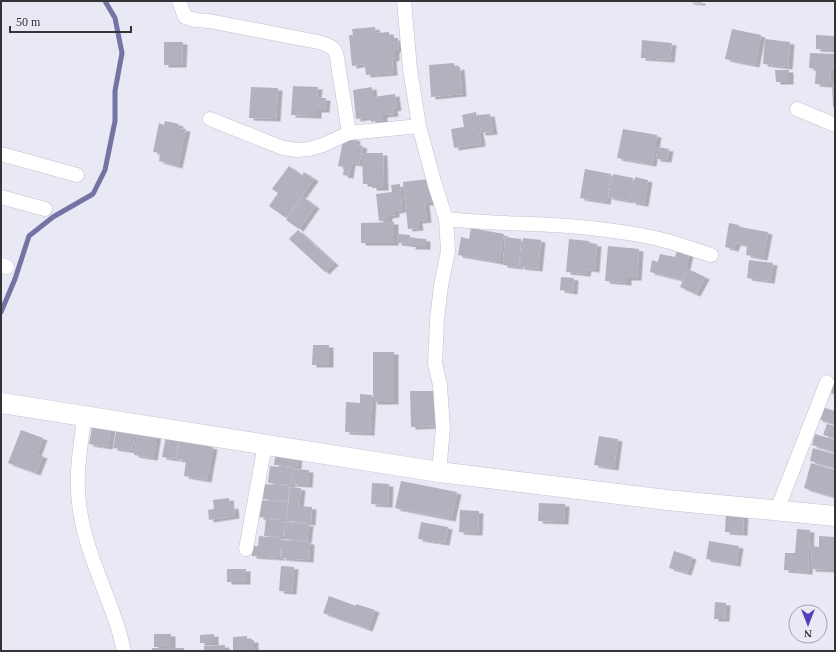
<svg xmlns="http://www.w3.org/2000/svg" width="836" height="652" font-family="Georgia,serif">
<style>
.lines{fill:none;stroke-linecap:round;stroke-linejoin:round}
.stream{stroke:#7373a4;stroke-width:5}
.building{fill:#b2b2be;filter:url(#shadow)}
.street-casing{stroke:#c0c1cd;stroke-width:15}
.secondary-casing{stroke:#c0c1cd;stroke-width:21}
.street{stroke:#fff;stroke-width:14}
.secondary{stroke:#fff;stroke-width:20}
</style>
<defs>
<filter id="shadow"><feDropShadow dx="4.5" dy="2.5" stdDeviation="0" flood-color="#0004"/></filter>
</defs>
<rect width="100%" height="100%" fill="#e9e9f6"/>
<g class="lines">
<!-- stream -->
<path class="stream" d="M1 312 15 279 29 236 53 217 93 194 105 170 115 121V91L122 53 115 18 105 1"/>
</g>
<!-- building -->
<g class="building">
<path d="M689 1H701V3L689 2Z"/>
<path d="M375 27 376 33 389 32 390 38H398L399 49 395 50V58L392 59 393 73 366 75 365 64 352 66 349 35H353L352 29Z"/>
<path d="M732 29 761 35 755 65 725 59Z"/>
<path d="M816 35 835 36V50L816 49Z"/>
<path d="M765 39 790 42 788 67 763 64Z"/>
<path d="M642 40 672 43 670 60 641 58Z"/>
<path d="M164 42H183L182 65H164Z"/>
<path d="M810 53 834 54 833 70H831L830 85 815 84 816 69 809 68Z"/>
<path d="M454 63 455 68 460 67 462 94 431 97 429 65Z"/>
<path d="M775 70H789V82H776Z"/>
<path d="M832 82H835V107H833Z"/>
<path d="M293 86 318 87 317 98H326L325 110H317V116L291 115Z"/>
<path d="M251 87 278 88 276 119 249 118Z"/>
<path d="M372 87 373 97 395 94 397 108 393 109 394 114 383 115V120L371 122V117L356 119 353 90Z"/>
<path d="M476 112 481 144 454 148 451 129 464 127 462 115Z"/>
<path d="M490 114 493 132 481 133 479 115Z"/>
<path d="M165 121 179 124 178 128 186 129 178 166 159 161 160 153 153 152 159 123 164 125Z"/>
<path d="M623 129 657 135 652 164 617 158Z"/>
<path d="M344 136 356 139 355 144 363 146 359 164 351 163 349 176 343 175 344 167 338 166Z"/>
<path d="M658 147 669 149 667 160 656 159Z"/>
<path d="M362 153H383L384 188H372V184H363Z"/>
<path d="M289 166 302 176 304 172 314 179 286 218 269 206 278 193 272 189Z"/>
<path d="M585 169 611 174 606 202 580 198Z"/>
<path d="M613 174 633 178 629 201 608 197Z"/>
<path d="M635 177 648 180 644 204 631 202Z"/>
<path d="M429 179 432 203H425L427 220 418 221 419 228 408 229 403 182Z"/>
<path d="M400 184 402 210 395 211V215L388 216V221H379L376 194 392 192 391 185Z"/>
<path d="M303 197 315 206 299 229 286 220Z"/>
<path d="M394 222V243H361V223Z"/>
<path d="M729 223 739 225V227L768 232 763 258 746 255 747 245 736 243 734 249 725 247Z"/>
<path d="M471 228 504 234 499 262 458 255 461 237 469 239Z"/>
<path d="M298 230 334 263 325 272 289 239Z"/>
<path d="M398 234 410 235 409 244 397 243Z"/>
<path d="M505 237 521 239 519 267 503 265Z"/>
<path d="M412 238 426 239V247H411Z"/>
<path d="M523 238 541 240 538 269 520 267Z"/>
<path d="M569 239 589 241V243L597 244 595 270 587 269 586 274 566 272Z"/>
<path d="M608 246 639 249 637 278H627V283L605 281Z"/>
<path d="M677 251 689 254 683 280 650 272 652 260 658 262 660 254 675 257Z"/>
<path d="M749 260 773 263 770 281 747 278Z"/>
<path d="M688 269 705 277 696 294 680 287Z"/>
<path d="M561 277 574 278 573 292 560 290Z"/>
<path d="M313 345H329V365H312Z"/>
<rect x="373" y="352" width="21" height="50"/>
<path d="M831 378 835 379V394L827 391Z"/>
<path d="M410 391H436L437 426 411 427Z"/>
<path d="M360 394 372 395 370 433 345 432 346 402 360 403Z"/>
<path d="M822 407 835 411V424L818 419Z"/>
<path d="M93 422 112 425 108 447 89 444Z"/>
<path d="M827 424 835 426V438L823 435Z"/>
<path d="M117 428 135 431 132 451 113 448Z"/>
<path d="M21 430 43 438 37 454 43 456 36 473 8 463Z"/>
<path d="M138 430 157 434 153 458 134 455Z"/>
<path d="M815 434 835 440V452L812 445Z"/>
<path d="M166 436 179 438 175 459 162 457Z"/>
<path d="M599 436 618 439 614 468 594 465Z"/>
<path d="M180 441 213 447 207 480 184 476 186 461 176 459Z"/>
<path d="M813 448 835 454V468L810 461Z"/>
<path d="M276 450 298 452 297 467 274 465Z"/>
<path d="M811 463 835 470 834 497 804 488Z"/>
<path d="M270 466 293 468 291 485 268 483Z"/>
<path d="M293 469 309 470 308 485 292 484Z"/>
<path d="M401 481 457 492 451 519 395 508Z"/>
<path d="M372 483 389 484 388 505 371 504Z"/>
<path d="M264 484 289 486 288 501 263 499Z"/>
<path d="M290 487 301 488 299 506 312 507 311 523 287 521Z"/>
<path d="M229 498 230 507 234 506 235 516 209 520 208 510 214 509 213 500Z"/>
<path d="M260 500 288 502 286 520 259 517Z"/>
<path d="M539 503 565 504 564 522 538 521Z"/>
<path d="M460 510 479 511 478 533 459 532Z"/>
<path d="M726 512 744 513 743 533 725 532Z"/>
<path d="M266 519 284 520 283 537 264 536Z"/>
<path d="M286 522 309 524 307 541 284 539Z"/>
<path d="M421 522 448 527 445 543 418 539Z"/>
<path d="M797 529 810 530 808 572 784 570 785 553H795Z"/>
<path d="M259 536 281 538 280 558 252 556V546H258Z"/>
<path d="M819 536 835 537V570L811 569 812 546 819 547Z"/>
<path d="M283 540 310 542 309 560 281 558Z"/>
<path d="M709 541 739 546 736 564 706 559Z"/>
<path d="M674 551 692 557 687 573 669 568Z"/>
<path d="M281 566 294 567 292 592 279 591Z"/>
<rect x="227" y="569" width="19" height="13"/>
<path d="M329 596 356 606V604L375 610 368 629 323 613Z"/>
<path d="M715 602 726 603 725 619H714Z"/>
<rect x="154" y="634" width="17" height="13"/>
<path d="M214 634V643H200V635Z"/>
<path d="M247 636V640H254V651H233V637Z"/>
<path d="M225 645V651H204V646Z"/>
<rect x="152" y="648" width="32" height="3"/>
</g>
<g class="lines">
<!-- street casing -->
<g class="street-casing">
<g id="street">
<path d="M179 1 185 17 195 20 209 21 318 42C333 46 337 48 338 65L349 133"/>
<path d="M404 1 410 69 419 126 435 185 446 219 448 251 441 286 437 319 435 364 440 385 443 428 439 472"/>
<path d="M797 109 835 125"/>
<path d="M210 119 283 148 297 150 309 149 323 145 349 133 419 126"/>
<path d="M1 154 77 175"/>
<path d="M1 197 45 209"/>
<path d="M446 219C491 224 536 223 580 227 611 230 644 234 674 243 686 247 699 251 711 255"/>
<path d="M1 265 7 267"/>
<path d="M84 416C82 441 76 466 78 491 80 537 100 576 115 619 119 629 121 640 124 651"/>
<path d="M777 510 827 382"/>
<path d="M246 549 265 444"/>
</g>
</g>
<!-- secondary casing -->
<g class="secondary-casing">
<path id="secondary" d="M1 403 439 472 667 500 835 516"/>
</g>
<!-- street -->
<use href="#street" class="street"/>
<!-- secondary -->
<use href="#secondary" class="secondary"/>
</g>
<!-- border -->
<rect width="836" height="652" fill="none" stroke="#333338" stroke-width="4"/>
<!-- north arrow -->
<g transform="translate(808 624) rotate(180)"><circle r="19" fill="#e9e9f6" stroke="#a0a0aa"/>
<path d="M0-3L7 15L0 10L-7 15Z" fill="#5140b7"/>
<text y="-6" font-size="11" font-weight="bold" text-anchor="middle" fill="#333338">N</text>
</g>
<!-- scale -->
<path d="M10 26v6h121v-6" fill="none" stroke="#333338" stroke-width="2"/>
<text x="16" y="26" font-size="12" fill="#333338" stroke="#e9e9f6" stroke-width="3" paint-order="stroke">50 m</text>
</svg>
